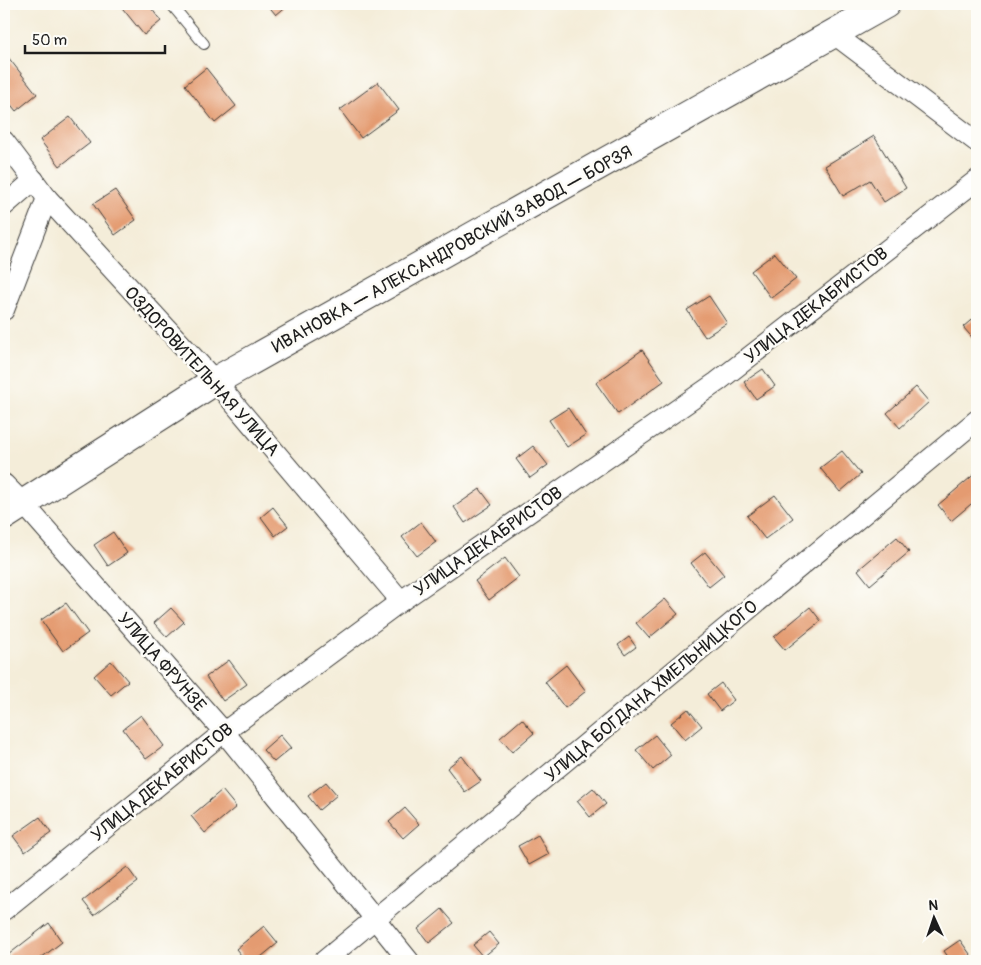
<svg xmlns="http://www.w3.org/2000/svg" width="981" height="965" font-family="Pangolin,sans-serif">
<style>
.building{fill:#e49b71}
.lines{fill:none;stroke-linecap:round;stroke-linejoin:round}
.lane-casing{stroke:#3c3b38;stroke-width:12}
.street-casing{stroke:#3c3b38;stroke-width:22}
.secondary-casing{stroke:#3c3b38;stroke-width:30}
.lane{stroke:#fff;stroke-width:10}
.street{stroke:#fff;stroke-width:20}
.secondary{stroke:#fff;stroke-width:28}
.labels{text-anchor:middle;stroke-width:5;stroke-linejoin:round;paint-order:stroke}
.street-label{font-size:18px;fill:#1c1c1c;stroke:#fdfcf7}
</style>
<rect width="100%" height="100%" fill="#fdfcf7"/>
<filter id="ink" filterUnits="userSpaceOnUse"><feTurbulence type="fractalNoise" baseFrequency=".02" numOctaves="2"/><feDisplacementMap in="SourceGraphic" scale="10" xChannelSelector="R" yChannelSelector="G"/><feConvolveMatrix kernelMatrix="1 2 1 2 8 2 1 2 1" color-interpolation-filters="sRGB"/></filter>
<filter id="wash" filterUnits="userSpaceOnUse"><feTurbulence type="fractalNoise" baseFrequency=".0096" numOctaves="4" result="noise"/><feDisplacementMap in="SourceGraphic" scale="20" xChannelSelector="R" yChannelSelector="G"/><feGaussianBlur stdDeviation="1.12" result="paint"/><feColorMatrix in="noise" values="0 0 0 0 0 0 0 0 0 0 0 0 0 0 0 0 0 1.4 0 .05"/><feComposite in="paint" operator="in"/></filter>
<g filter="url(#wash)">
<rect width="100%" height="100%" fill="#f4edd9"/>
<g id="blocks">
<!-- building -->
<g class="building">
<path d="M119 4H148L161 21 144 35Z"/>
<path d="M267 4H289L276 15Z"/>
<path d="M4 52 37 94 16 111 4 96Z"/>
<path d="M206 68 236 106 215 123 185 85Z"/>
<path d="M378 82 399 110 361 138 340 110Z"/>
<path d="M70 117 90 143 60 166 40 140Z"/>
<path d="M874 136 906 188 884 202 870 180 843 196 825 166Z"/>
<path d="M115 190 136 220 115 235 93 204Z"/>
<path d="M775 253 796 279 771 298 751 271Z"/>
<path d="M709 296 727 323 705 337 687 310Z"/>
<path d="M977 315V343L963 327Z"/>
<path d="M642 350 664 381 618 414 596 383Z"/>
<path d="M763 369 775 386 756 399 744 382Z"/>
<path d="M916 387 929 402 900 428 887 413Z"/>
<path d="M568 408 586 435 567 447 549 420Z"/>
<path d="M533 446 548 465 530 478 516 459Z"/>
<path d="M842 451 861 474 840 492 820 468Z"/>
<path d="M977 472V499L951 521 938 505Z"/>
<path d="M480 489 492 505 465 523 454 507Z"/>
<path d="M775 495 793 518 765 539 747 516Z"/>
<path d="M273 507 288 526 275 536 261 517Z"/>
<path d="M421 522 436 542 417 556 402 537Z"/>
<path d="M113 532 127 553 108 566 94 545Z"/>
<path d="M897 537 909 552 870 585 858 570Z"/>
<path d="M705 552 724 575 709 587 691 563Z"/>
<path d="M505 558 519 577 489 600 475 581Z"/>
<path d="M665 599 678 614 649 638 636 623Z"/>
<path d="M66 603 88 633 63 651 41 620Z"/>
<path d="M810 607 821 621 785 650 774 637Z"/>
<path d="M171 608 184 622 167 637 154 623Z"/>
<path d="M629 637 636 647 625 655 618 645Z"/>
<path d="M229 660 247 684 223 701 206 677Z"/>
<path d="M111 661 128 681 111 695 94 676Z"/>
<path d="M566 665 586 691 565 708 545 682Z"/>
<path d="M721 683 734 700 720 711 707 694Z"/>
<path d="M688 709 702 726 685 740 671 723Z"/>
<path d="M141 715 164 746 146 759 123 729Z"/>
<path d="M522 719 534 733 512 752 500 738Z"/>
<path d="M280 735 291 748 274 762 263 750Z"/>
<path d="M655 735 671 755 653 770 636 750Z"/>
<path d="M462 756 481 781 465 792 447 768Z"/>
<path d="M326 782 337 795 319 810 308 796Z"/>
<path d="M593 788 606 804 590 817 577 801Z"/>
<path d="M222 790 236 807 205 833 191 816Z"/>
<path d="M405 808 419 824 403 838 389 822Z"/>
<path d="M40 817 51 833 25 852 13 836Z"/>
<path d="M538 835 549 854 529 865 518 846Z"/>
<path d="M127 867 138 882 94 915 83 901Z"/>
<path d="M442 909 454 923 429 943 418 929Z"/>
<path d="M49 923 62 942 37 961H13L8 955Z"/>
<path d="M264 926 278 943 256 961H246L236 949Z"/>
<path d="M489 932 499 944 483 957 473 945Z"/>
<path d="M960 940 975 961H951L944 951Z"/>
</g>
</g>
</g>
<g filter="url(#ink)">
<use href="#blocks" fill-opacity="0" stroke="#3c3b38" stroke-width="1"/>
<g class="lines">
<!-- lane casing -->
<g class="lane-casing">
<path id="lane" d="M171 4 204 44"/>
</g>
<!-- street casing -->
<g class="street-casing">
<g id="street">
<path d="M834 34 977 142"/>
<path d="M4 141 47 198 215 381 401 601"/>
<path d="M4 206 34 180"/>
<path d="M4 310 47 198"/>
<path d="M4 484 23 503 224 732 409 961"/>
<path d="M4 910 224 732 401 601 717 382 977 180"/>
<path d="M324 961 977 420"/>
</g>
</g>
<!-- secondary casing -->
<g class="secondary-casing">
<path id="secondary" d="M4 516 215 381 886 4"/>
</g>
<!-- lane -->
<use href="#lane" class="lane"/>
<!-- street -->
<use href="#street" class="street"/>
<!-- secondary -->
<use href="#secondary" class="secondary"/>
</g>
</g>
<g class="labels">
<!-- street labels -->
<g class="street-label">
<text transform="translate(452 249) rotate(-29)" y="6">ИВАНОВКА — АЛЕКСАНДРОВСКИЙ ЗАВОД — БОРЗЯ</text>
<text transform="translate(816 305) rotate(-38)" y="6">УЛИЦА ДЕКАБРИСТОВ</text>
<text transform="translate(202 371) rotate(48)" y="6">ОЗДОРОВИТЕЛЬНАЯ УЛИЦА</text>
<text transform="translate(488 541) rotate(-35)" y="6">УЛИЦА ДЕКАБРИСТОВ</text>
<text transform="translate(162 662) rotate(49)" y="6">УЛИЦА ФРУНЗЕ</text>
<text transform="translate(651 691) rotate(-40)" y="6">УЛИЦА БОГДАНА ХМЕЛЬНИЦКОГО</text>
<text transform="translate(162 782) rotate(-39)" y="6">УЛИЦА ДЕКАБРИСТОВ</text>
</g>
</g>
<!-- margin -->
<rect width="981" height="965" fill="none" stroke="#fdfcf7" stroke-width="20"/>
<!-- north arrow -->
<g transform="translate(934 918) rotate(357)" stroke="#fdfcf7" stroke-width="4" paint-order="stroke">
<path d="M0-4L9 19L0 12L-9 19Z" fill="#1c1c1c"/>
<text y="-8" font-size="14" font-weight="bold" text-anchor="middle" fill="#1c1c1c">N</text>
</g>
<!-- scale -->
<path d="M25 45v8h140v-8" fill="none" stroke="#1c1c1c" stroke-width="2.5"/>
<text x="32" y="45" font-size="15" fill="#1c1c1c" stroke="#fdfcf7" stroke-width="4" paint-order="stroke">50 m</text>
</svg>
